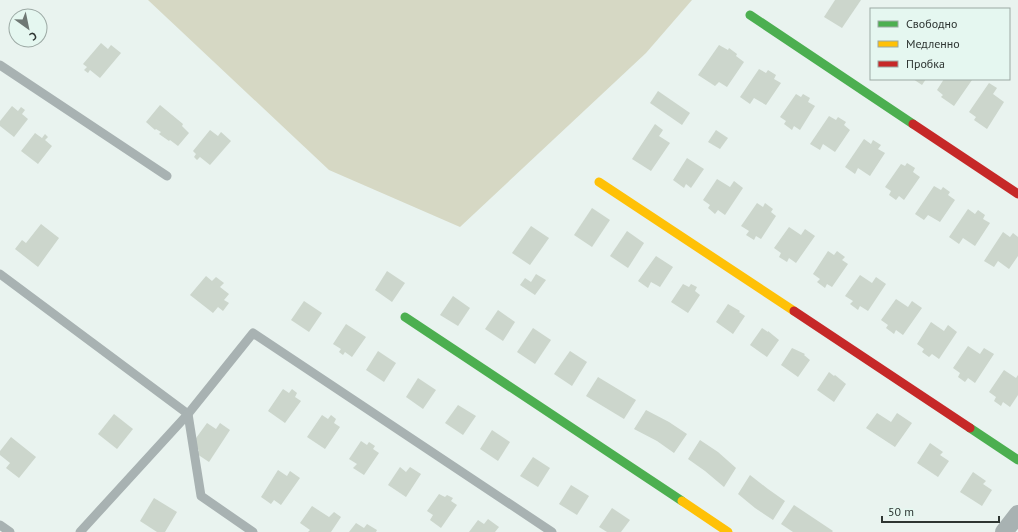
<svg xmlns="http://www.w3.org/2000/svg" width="1018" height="532" font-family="'PT Sans',sans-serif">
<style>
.green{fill:#d6d8c4}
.building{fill:#ccd6cc}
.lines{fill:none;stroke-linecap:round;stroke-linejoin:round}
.lane{stroke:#a8b2b2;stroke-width:9}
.street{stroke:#a8b2b2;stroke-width:18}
.fast{stroke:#4caf50;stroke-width:9}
.slow{stroke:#ffc107;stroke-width:9}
.jam{stroke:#c62828;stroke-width:9}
</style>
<rect width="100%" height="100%" fill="#e9f3ef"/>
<!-- green -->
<path class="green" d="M148 0H692L646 53 460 227 329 170Z"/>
<!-- building -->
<g class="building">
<path d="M835 0H861L842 28 824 17Z"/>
<path d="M101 43 108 49 111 45 121 53 100 78 90 70 88 73 84 70 87 67 83 64Z"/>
<path d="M719 45 728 50 729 48 737 54 736 56 744 62 727 87 719 82 715 86 698 75Z"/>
<path d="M759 69 766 73 768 70 776 75 774 79 781 83 766 105 754 98 750 104 740 97Z"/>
<path d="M913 79H926L922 85Z"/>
<path d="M944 79 972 80 954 106 941 97 943 95 937 90Z"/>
<path d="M989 83 997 88 993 94 1004 102 987 129 974 120 976 117 969 112Z"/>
<path d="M658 91 690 113 682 125 650 103Z"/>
<path d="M796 94 801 97 803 94 810 98 808 102 815 106 800 130 794 126 792 130 784 124 786 121 780 117Z"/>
<path d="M160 105 183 124 182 126 189 133 178 146 170 140 169 141 159 134 161 132 156 129 155 130 146 122Z"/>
<path d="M12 106 18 111 21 107 25 110 22 114 28 119 14 137 0 126V121Z"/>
<path d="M829 116 836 120 838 117 846 122 844 125 850 130 835 152 823 144 820 150 810 144Z"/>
<path d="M655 124 663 130 659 136 670 143 651 171 632 159Z"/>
<path d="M210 130 218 136 221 132 231 141 210 165 200 157 197 160 194 157 196 154 193 151Z"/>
<path d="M716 130 728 138 720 149 708 142Z"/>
<path d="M35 133 42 138 45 134 48 137 45 140 52 146 38 164 21 151Z"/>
<path d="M864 139 871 144 873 140 881 145 878 149 885 153 870 176 858 168 855 174 845 167Z"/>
<path d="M687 158 704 169 691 188 686 184 684 188 673 180Z"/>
<path d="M907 163 915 168 913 172 920 177 904 200 899 196 896 200 889 195 891 191 885 187 901 164 905 166Z"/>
<path d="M717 179 730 187 734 181 743 188 725 215 718 210 715 214 708 208 710 205 703 200Z"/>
<path d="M934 186 941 190 943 187 950 192 948 195 955 200 940 222 928 215 924 220 915 214Z"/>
<path d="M757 203 763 207 765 203 773 209 771 212 776 216 761 239 756 236 754 240 746 235 749 231 741 226Z"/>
<path d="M592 208 610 220 592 247 574 235Z"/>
<path d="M968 209 975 214 978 210 985 215 983 219 990 223 975 246 963 238 959 244 949 237Z"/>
<path d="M41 224 59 238 38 267 15 249 22 240 26 243Z"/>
<path d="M531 226 549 238 530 265 512 253Z"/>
<path d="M789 227 801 235 805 229 815 236 796 263 789 258 787 262 779 257 781 253 774 248Z"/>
<path d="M627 231 644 243 628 268 610 256Z"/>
<path d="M1003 232 1010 237 1013 233 1018 237V256L1009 269 998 261 994 267 984 261Z"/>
<path d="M828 251 834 255 837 251 845 257 842 260 848 264 832 287 827 284 825 288 817 282 820 279 813 274Z"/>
<path d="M656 256 673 267 660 287 651 282 648 288 638 281Z"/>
<path d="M387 271 405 283 392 302 375 290Z"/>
<path d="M536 274 546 280 535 295 520 285 525 278 531 282Z"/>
<path d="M860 275 872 283 876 277 886 284 868 311 860 306 858 310 850 304 853 301 845 296Z"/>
<path d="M206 276 212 281 216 277 224 283 220 287 229 294 224 300 229 303 223 311 218 307 213 313 190 295Z"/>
<path d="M683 284 689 287 691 284 697 287 695 291 700 295 688 313 671 302Z"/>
<path d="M453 296 470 308 458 326 440 315Z"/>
<path d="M896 299 908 307 912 301 922 308 903 335 896 330 894 334 886 328 888 325 881 320Z"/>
<path d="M304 301 322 313 309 332 291 320Z"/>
<path d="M728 304 740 311 739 312 745 316 733 334 716 322Z"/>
<path d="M498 310 515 322 503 341 485 329Z"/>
<path d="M931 322 944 331 948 325 957 332 939 359 932 354 929 357 922 352 924 349 917 344Z"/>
<path d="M346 324 366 337 352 357 345 352 343 355 339 352 341 349 333 344Z"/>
<path d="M533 328 551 340 535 364 517 352Z"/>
<path d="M762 328 768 332V331L779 340 767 357 750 345Z"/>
<path d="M968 346 980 354 984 348 994 354 975 383 968 378 965 382 958 377 960 373 953 368Z"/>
<path d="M792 348 805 354 804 355 810 360 798 377 781 365Z"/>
<path d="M378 351 396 363 384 382 366 370Z"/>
<path d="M570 351 587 362 572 386 554 374Z"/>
<path d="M1004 370 1016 378 1018 375V395L1010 407 1003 402 1001 406 994 401 996 397 989 392Z"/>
<path d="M829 372 834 376 835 375 846 384 834 402 817 390Z"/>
<path d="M598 377 636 400 624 419 586 396Z"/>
<path d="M418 378 436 390 423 409 406 397Z"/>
<path d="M283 389 289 393 292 389 297 393 295 397 301 401 285 423 268 411Z"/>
<path d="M458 405 476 416 463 435 445 423Z"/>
<path d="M646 410 669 422 687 434 674 453 657 441 634 429Z"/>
<path d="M877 413 891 422 897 413 912 423 895 447 866 428Z"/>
<path d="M114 414 133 429 117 449 98 434Z"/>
<path d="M322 415 328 419 331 415 336 419 334 423 340 427 325 449 307 437Z"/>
<path d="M207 423 216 429 220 423 230 430 209 462 197 454 199 450 191 445Z"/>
<path d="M492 430 510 442 498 461 480 449Z"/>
<path d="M11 437 36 457 19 478 6 468 10 463 0 455V451Z"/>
<path d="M700 440 718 452 736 468 724 487 705 471 688 459Z"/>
<path d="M361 441 367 445 369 442 375 446 373 449 379 453 364 475 353 468 357 464 349 459Z"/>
<path d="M930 443 943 452 940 455 949 461 938 477 917 463Z"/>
<path d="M533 457 550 468 538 487 520 476Z"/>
<path d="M400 467 406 472 410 467 421 474 406 497 388 485Z"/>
<path d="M278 470 287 476 290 471 300 478 281 505 274 500 271 504 261 497Z"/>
<path d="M973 472 986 481 983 484 992 490 982 506 960 492Z"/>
<path d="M750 475 768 489 785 501 773 520 755 508 738 494Z"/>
<path d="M571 485 589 496 577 515 559 504Z"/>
<path d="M439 494 445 497 447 495 453 498 451 501 457 505 441 528 430 520 433 515 427 511Z"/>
<path d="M154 498 177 512 165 532H157L140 521Z"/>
<path d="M794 505 833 531 832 532H793L781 524Z"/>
<path d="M312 506 329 517 334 512 341 517 331 532H308L310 530 300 523Z"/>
<path d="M612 508 630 520 621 532H607L599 527Z"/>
<path d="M488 519 499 527 495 532H469L478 520 484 524Z"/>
<path d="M356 523 364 528 367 524 377 530 376 532H349Z"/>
</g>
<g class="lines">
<!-- lane -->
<g class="lane">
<path d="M0 65 167 176"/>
<path d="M0 274 188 414 253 333 552 532"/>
<path d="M188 414 201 496 253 532"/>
<path d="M0 525 10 532"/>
<path d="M80 532 188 414"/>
</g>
<!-- street -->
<path class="street" d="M1004 532 1018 514"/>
<!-- fast -->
<g class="fast">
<path d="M750 15 913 124"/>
<path d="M405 317 682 501"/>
<path d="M970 428 1018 460"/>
</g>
<!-- slow -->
<g class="slow">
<path d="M599 182 794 311"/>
<path d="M682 501 728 532"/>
</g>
<!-- jam -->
<g class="jam">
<path d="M913 124 1018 194"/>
<path d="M794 311 970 428"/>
</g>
</g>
<!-- legend -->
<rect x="870" y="8" width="140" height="72" fill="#e5f7f0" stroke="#9ca9a4"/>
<rect x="878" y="21" width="20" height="6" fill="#4caf50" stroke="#9ca9a4"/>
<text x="906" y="28" font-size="12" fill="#2e3532">Свободно</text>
<rect x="878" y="41" width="20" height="6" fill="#ffc107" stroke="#9ca9a4"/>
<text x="906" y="48" font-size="12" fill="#2e3532">Медленно</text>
<rect x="878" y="61" width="20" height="6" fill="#c62828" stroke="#9ca9a4"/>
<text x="906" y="68" font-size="12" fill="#2e3532">Пробка</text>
<!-- north arrow -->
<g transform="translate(28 28) rotate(147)"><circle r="19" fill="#e5f7f0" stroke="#9ca9a4"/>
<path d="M0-3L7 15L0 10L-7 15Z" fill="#6f7874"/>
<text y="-6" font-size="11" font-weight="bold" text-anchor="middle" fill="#2e3532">С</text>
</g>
<!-- scale -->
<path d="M882 516v6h117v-6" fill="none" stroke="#2e3532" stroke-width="2"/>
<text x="888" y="516" font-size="12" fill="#2e3532" stroke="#e5f7f0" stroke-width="3" paint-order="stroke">50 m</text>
</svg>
